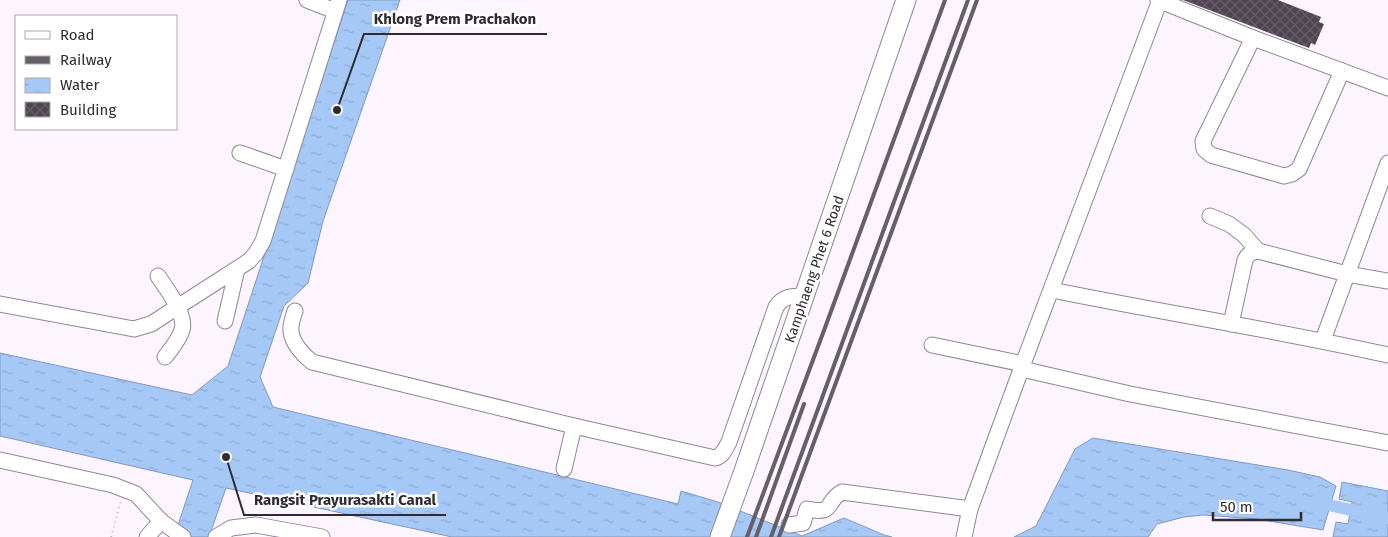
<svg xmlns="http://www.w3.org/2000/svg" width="1388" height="537" font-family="'Fira Sans',sans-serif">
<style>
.water{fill:url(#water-ripples);stroke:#8299bb}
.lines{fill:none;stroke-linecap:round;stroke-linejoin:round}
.canal{stroke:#a5c8f6;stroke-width:12}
.building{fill:url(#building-cross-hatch)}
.minor-casing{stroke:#918694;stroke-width:17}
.major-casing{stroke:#918694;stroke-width:21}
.path{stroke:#bcb6be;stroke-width:2;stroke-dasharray:1 4;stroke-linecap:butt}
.minor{stroke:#fff;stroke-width:15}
.major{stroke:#fff;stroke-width:19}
.rail{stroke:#656067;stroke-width:4}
.labels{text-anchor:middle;stroke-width:5;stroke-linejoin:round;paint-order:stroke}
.street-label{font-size:14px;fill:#2f2b30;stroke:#fff}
.leader{fill:none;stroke:#2f2b30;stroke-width:2}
.callout-dot{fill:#2f2b30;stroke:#fff;stroke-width:2}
.callout-label{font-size:15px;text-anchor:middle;font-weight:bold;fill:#2f2b30;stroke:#fff;stroke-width:5;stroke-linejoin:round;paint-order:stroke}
</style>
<defs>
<pattern id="water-ripples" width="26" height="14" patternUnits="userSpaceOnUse" patternTransform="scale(1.25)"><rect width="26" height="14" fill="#a5c8f6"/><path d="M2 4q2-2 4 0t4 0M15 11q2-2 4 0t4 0" fill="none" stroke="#8eacd3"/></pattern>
<pattern id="building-cross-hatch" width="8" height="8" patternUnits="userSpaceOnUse" patternTransform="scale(1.25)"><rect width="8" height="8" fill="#4e4551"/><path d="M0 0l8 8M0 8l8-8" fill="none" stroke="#655d67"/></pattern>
</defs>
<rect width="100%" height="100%" fill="#fcf5ff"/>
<!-- water -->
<g class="water">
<path d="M348 0H400L323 221 308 283 284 306 260 377 273 407 678 504 681 491 718 502 802 536 844 518 884 535 892 537H452L226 488 209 537H174L193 480 0 436V353L192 395 228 366Z"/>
<path d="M1093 438 1288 470 1320 477 1336 486 1323 530 1257 519 1203 515 1184 517 1157 524 1148 537H1014L1036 526 1075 449Z"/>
<path d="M1342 482 1388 491V537H1333L1336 522 1348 524 1352 502 1339 499Z"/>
</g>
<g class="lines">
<!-- canal -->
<path class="canal" d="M1315 502 1388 518"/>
</g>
<!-- building -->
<path class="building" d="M1183 0H1278L1321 17 1319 22 1324 24 1315 45 1311 43 1309 48Z"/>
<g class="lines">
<!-- minor casing -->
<g class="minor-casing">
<g id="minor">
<path d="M307 0 335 11"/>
<path d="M1158 0 1253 38 1388 88"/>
<path d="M1253 38 1203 141 1204 149 1211 155 1284 176 1292 174 1299 169 1342 71"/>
<path d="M240 153 286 169"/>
<path d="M1210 216 1229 224 1244 235 1258 251"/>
<path d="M158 276C166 288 187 315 182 330 179 340 171 349 165 357"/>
<path d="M1052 290C1164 313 1277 330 1388 355"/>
<path d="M0 304 134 329 151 324 249 261 256 253 263 241 339 0"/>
<path d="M295 311C293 317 290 325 291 331 292 343 303 355 312 362L574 426 715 458C723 456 725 449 729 442L776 307C783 296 792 296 804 296"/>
<path d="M225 321 237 269"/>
<path d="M1231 324 1245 260C1248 254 1251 252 1258 251L1347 274 1388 281"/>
<path d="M1323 340 1388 163"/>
<path d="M932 345 1023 364"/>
<path d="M1022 369 1130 394 1388 443"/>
<path d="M0 460 113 485 136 494 161 521 183 537"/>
<path d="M564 469 574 426"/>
<path d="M789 525 803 523 807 509C836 515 824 502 842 492L970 509"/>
<path d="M147 537 161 521"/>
<path d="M216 537 231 528 256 525 322 537"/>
<path d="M964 537 970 509 1023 364 1160 0"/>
</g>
</g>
<!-- major casing -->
<g class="major-casing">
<path id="major" d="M720 537 744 471 906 0"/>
</g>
<!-- path -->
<path class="path" d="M111 537 121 501"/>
<!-- minor -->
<use href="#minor" class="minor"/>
<!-- major -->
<use href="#major" class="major"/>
<!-- rail -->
<g class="rail">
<path d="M747 537 826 325 945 0"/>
<path d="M756 537 804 404"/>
<path d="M771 537 968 0"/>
<path d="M779 537 977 0"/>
</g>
</g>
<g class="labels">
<!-- street labels -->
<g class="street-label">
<text transform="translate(814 269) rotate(-71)" y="5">Kamphaeng Phet 6 Road</text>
</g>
</g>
<!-- callouts -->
<path class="leader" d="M337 110L364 34H547M226 457L244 515H446"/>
<g class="callout-dot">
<circle cx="337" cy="110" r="5"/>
<circle cx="226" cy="457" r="5"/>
</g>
<g class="callout-label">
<text x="455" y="24">Khlong Prem Prachakon</text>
<text x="345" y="505">Rangsit Prayurasakti Canal</text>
</g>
<!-- legend -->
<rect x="15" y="15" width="162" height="115" fill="#ffffff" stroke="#acaaac"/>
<rect x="25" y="31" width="25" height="8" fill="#ffffff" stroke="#acaaac"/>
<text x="60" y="40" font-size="15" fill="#2f2b30">Road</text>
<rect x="25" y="56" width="25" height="8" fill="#656067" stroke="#acaaac"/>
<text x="60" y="65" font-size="15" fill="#2f2b30">Railway</text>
<rect x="25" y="78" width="25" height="15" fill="url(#water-ripples)" stroke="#acaaac"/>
<text x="60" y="90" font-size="15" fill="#2f2b30">Water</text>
<rect x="25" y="102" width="25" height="15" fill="url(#building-cross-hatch)" stroke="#acaaac"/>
<text x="60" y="115" font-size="15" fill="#2f2b30">Building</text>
<!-- scale -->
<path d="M1213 512v8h88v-8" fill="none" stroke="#2f2b30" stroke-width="2.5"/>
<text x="1220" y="512" font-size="15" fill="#2f2b30" stroke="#ffffff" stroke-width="4" paint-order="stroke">50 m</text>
</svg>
